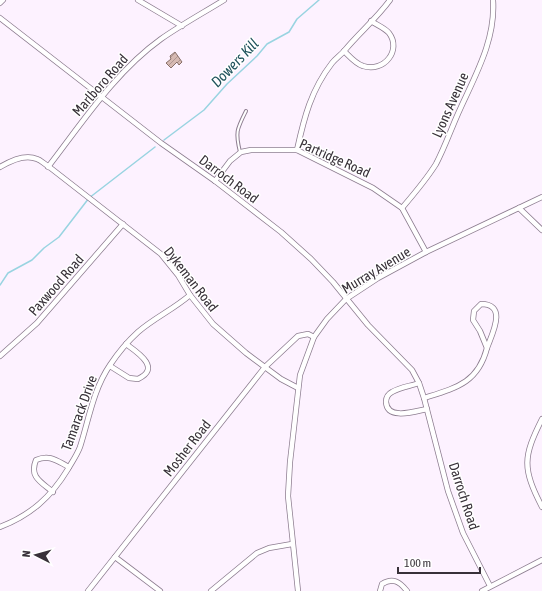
<svg xmlns="http://www.w3.org/2000/svg" width="542" height="591" font-family="'Asap Condensed',sans-serif">
<style>
.lines{fill:none;stroke-linecap:round;stroke-linejoin:round}
.stream{stroke:#99d4e1;stroke-width:1.5}
.building{fill:url(#building-hatch);stroke:#886f68}
.service-casing{stroke:#8d7d90;stroke-width:4}
.minor-casing{stroke:#8d7d90;stroke-width:6}
.service{stroke:#fff;stroke-width:2}
.minor{stroke:#fff;stroke-width:4.5}
.labels{text-anchor:middle;stroke-width:3;stroke-linejoin:round;paint-order:stroke}
.street-label{font-size:14px;fill:#383139;stroke:#fff}
.water-label{font-size:15px;font-style:italic;fill:#21535d;stroke:#fff}
</style>
<defs>
<pattern id="building-hatch" width="6" height="6" patternUnits="userSpaceOnUse"><rect width="6" height="6" fill="#d6b9b2"/><path d="M-1 1l2-2M0 6l6-6M5 7l2-2" fill="none" stroke="#af9792"/></pattern>
</defs>
<rect width="100%" height="100%" fill="#fdf2ff"/>
<g class="lines">
<!-- stream -->
<g class="stream">
<path d="M164 140 204 110 227 84 257 56 267 44 289 32 297 19 319 0"/>
<path d="M0 285 8 273 32 260 44 248 59 237 89 198 155 147"/>
</g>
</g>
<!-- building -->
<path class="building" d="M175 52 182 62 179 65 177 62 171 68 166 63 171 59 170 56Z"/>
<g class="lines">
<!-- service casing -->
<g class="service-casing">
<path id="service" d="M240 152C235 132 237 129 246 111"/>
</g>
<!-- minor casing -->
<g class="minor-casing">
<g id="minor">
<path d="M138 0 182 26"/>
<path d="M0 3 3 0"/>
<path d="M0 18 161 143 215 181 281 232 311 259 333 282 368 325 412 370 419 383 424 398 448 491 463 533 490 586"/>
<path d="M344 51C350 57 356 64 363 66 384 73 402 50 389 33 385 28 377 25 371 21"/>
<path d="M297 150C304 118 311 90 332 63 336 58 341 55 345 50 359 33 377 18 390 0"/>
<path d="M0 167C10 161 26 154 37 159 41 160 44 164 48 166L161 254 178 275 190 295 213 324 246 353 281 379 298 388"/>
<path d="M48 167C82 123 115 72 161 39 181 25 203 13 224 0"/>
<path d="M215 181 230 161 241 152 251 150H297L373 188 402 208 426 252"/>
<path d="M402 208C414 194 426 180 436 164 444 149 450 132 457 116 473 79 496 42 493 0"/>
<path d="M519 208 542 230"/>
<path d="M481 304C508 304 492 334 487 348L480 331 473 320 474 311Z"/>
<path d="M0 356 37 323 123 224"/>
<path d="M110 366 129 378 138 379C162 368 137 352 126 344"/>
<path d="M419 383C411 386 400 387 392 392 388 394 386 398 386 402 387 421 416 411 427 409"/>
<path d="M424 398C456 388 478 383 487 348"/>
<path d="M542 419C523 457 522 468 542 507"/>
<path d="M53 492C41 482 29 477 36 460 50 454 57 461 69 467"/>
<path d="M0 527C31 515 51 497 68 469 72 462 77 455 80 447 89 419 93 390 110 365 118 353 127 342 138 332 154 318 174 309 190 295"/>
<path d="M115 557 160 591"/>
<path d="M88 591 265 367 298 336 308 334 314 337"/>
<path d="M211 591 257 553 269 548 292 544"/>
<path d="M298 591 288 496 290 462 300 375 314 337 327 319 346 299 378 278 426 252 542 197"/>
<path d="M380 591 382 584C393 577 400 582 407 591"/>
<path d="M482 591 542 560"/>
</g>
</g>
<!-- service -->
<use href="#service" class="service"/>
<!-- minor -->
<use href="#minor" class="minor"/>
</g>
<g class="labels">
<!-- street labels -->
<g class="street-label">
<text transform="translate(100 85) rotate(-49)" y="5">Marlboro Road</text>
<text transform="translate(450 105) rotate(-66)" y="5">Lyons Avenue</text>
<text transform="translate(335 158) rotate(24)" y="5">Partridge Road</text>
<text transform="translate(229 179) rotate(37)" y="5">Darroch Road</text>
<text transform="translate(376 270) rotate(-31)" y="5">Murray Avenue</text>
<text transform="translate(191 279) rotate(52)" y="5">Dykeman Road</text>
<text transform="translate(56 285) rotate(-49)" y="5">Paxwood Road</text>
<text transform="translate(79 413) rotate(-70)" y="5">Tamarack Drive</text>
<text transform="translate(187 448) rotate(-52)" y="5">Mosher Road</text>
<text transform="translate(464 496) rotate(72)" y="5">Darroch Road</text>
</g>
<!-- water labels -->
<g class="water-label">
<text transform="translate(235 63) rotate(-46)" y="5">Dowers Kill</text>
</g>
</g>
<!-- north arrow -->
<g transform="translate(36 555) rotate(276)" stroke="#ffffff" stroke-width="3" paint-order="stroke">
<path d="M0-3L7 15L0 10L-7 15Z" fill="#383139"/>
<text y="-6" font-size="11" font-weight="bold" text-anchor="middle" fill="#383139">N</text>
</g>
<!-- scale -->
<path d="M398 567v6h82v-6" fill="none" stroke="#383139" stroke-width="2"/>
<text x="404" y="567" font-size="12" fill="#383139" stroke="#ffffff" stroke-width="3" paint-order="stroke">100 m</text>
</svg>
